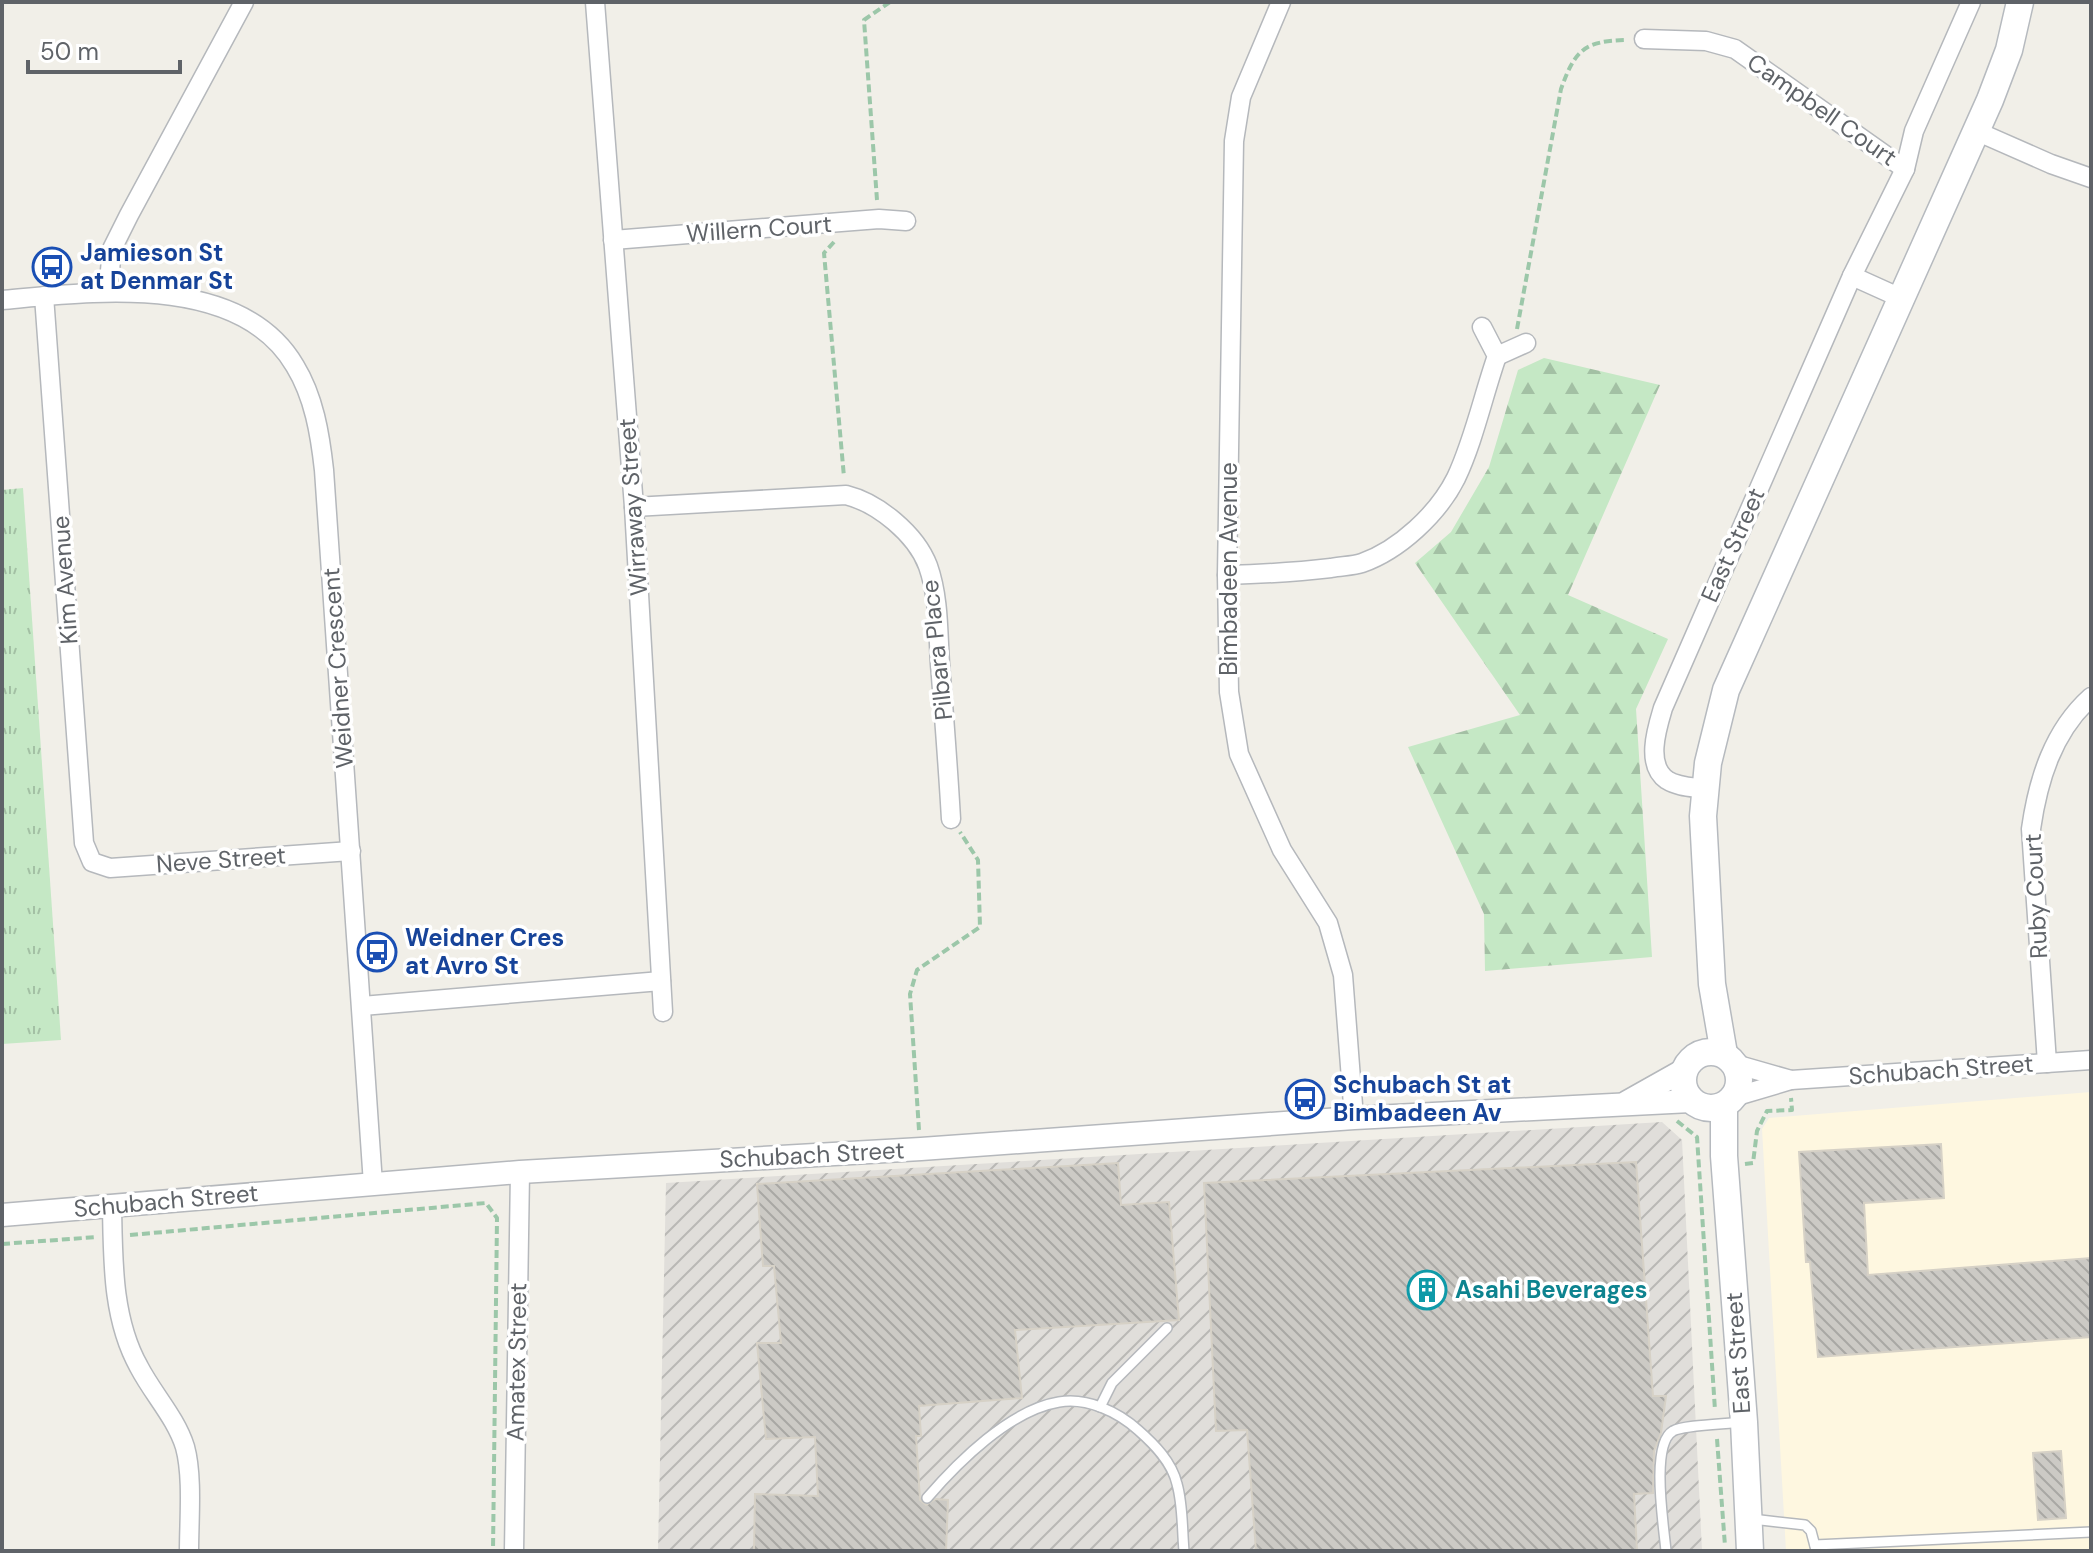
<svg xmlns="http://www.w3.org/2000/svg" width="2093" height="1553" font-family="'DM Sans',sans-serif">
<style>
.commercial{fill:#fef7e0}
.industrial{fill:url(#industrial-furrows)}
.forest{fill:url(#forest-firs)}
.park{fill:url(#park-tufts)}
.building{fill:url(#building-back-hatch);stroke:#d6d1c6;stroke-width:2}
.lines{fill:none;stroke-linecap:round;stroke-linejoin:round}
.service-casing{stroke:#b5b8bc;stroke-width:12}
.minor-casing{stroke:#b5b8bc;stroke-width:21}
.tertiary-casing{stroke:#b5b8bc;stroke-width:25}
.secondary-casing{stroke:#b6babf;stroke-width:29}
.path{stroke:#9cc7a9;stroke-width:4;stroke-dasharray:8 4;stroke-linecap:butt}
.service{stroke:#fff;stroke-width:9}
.minor{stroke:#fff;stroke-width:18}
.tertiary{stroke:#fff;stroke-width:22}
.secondary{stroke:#fff;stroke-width:26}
.labels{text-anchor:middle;stroke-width:7;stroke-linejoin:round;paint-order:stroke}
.street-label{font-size:24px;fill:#5f6368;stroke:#fff}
.transit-label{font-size:24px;font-weight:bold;fill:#164399;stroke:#fff;text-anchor:start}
.culture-label{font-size:24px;font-weight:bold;fill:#0d838f;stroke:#fff;text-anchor:start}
</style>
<defs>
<pattern id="industrial-furrows" width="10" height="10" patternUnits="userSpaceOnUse" patternTransform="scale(2)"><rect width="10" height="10" fill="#e0deda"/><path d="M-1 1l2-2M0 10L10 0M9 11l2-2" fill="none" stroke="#b9b8b5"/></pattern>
<pattern id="forest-firs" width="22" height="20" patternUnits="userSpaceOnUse" patternTransform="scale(2)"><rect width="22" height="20" fill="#c5e8c5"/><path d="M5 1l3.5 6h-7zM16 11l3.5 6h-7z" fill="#a3c0a4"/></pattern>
<pattern id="park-tufts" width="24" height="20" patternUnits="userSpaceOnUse" patternTransform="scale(2)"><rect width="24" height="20" fill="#c5e8c5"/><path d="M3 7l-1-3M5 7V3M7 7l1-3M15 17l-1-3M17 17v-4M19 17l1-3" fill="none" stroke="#a3c0a4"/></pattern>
<pattern id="building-back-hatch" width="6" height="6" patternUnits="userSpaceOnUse" patternTransform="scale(2)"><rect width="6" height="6" fill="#cccac5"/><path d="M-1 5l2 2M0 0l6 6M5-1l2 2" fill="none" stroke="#a9a8a4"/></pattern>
</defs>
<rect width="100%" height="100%" fill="#f1efe8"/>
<!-- commercial -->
<path class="commercial" d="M2091 1092V1551H1786L1762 1129 1769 1118Z"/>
<!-- industrial -->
<path class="industrial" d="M1662 1122 1682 1140 1702 1551H658L666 1183Z"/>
<!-- forest -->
<path class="forest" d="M1544 358 1660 385 1568 595 1668 639 1636 709 1652 957 1485 971 1484 914 1408 747 1520 715 1415 563 1451 532 1489 467 1518 370Z"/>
<!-- park -->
<path class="park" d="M23 488 61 1040 2 1044V490Z"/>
<!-- building -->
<g class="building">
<path d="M1941 1144 1944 1198 1864 1203 1868 1275 2091 1258V1337L1818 1357 1810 1262H1806L1799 1152Z"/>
<path d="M1636 1162 1653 1396H1666L1661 1433 1654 1451 1653 1493 1634 1494 1637 1551H1256L1247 1430 1216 1431 1204 1183Z"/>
<path d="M1118 1163 1121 1205 1169 1202 1179 1320 1015 1330 1022 1398 919 1406 921 1436H916L920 1500 926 1505 936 1499 948 1500 946 1551H754L755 1494 818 1496 815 1437 766 1439 757 1343H781L774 1266H763L757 1184Z"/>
<path d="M2061 1451 2066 1518 2038 1520 2033 1453Z"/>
</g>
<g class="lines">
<!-- service casing -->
<g class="service-casing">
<g id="service">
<path d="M1100 1407 1112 1383 1167 1328"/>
<path d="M927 1498C958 1462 1010 1410 1059 1402 1087 1397 1118 1412 1138 1430 1154 1444 1172 1462 1177 1484 1183 1505 1182 1529 1184 1551"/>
<path d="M1752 1519 1805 1525 1811 1531 1816 1550"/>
<path d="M1815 1545 2091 1532"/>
<path d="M1666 1551C1664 1527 1650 1444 1673 1431 1683 1425 1727 1424 1741 1422"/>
</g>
</g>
<!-- minor casing -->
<g class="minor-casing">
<g id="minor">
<path d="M595 2 634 507 663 1012"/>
<path d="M1281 2 1241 97 1234 141 1227 575 1229 692 1239 754 1282 850 1328 923 1343 975 1354 1118"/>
<path d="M1644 39 1706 41 1735 49 1905 169"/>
<path d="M1976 131 2051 164 2091 178"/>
<path d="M613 240 879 219 906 221"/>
<path d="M1852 276 1903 299"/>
<path d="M108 292 112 249 129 215 244 2"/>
<path d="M44 296 84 843 92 862 110 868 351 851"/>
<path d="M2 300C92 292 240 272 295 366 314 397 320 434 324 470L373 1184"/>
<path d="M1497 356 1526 343"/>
<path d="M634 507 846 495C878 503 916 534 928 566 939 597 938 632 940 664 944 715 948 767 951 819"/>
<path d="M1227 575C1262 574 1297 572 1331 568 1341 566 1353 566 1362 563 1399 550 1438 514 1456 478 1474 440 1483 396 1497 356L1482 327"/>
<path d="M1705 789C1693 787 1678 787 1667 780 1645 765 1657 728 1663 708L1852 276 1905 169 1914 131 1971 2"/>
<path d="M362 1006 661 981"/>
<path d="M2047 1063 2031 829C2038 780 2053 731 2091 697"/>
<path d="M1735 1064 1791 1080"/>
<path d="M1734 1097 1791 1080 2091 1060"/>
<path d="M112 1206C113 1260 112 1319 139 1367 153 1394 176 1418 185 1447 193 1476 189 1520 189 1551"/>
<path d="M514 1551 520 1172"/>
</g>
</g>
<!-- tertiary casing -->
<g class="tertiary-casing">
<g id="tertiary">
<path d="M1627 1102 1684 1070"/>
<path d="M2 1215 520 1172 921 1149 1354 1118 1691 1101"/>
</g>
</g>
<!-- secondary casing -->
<g class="secondary-casing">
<g id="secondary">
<circle cx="1711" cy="1080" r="28"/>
<path d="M1724 1054 1712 984 1703 816 1708 763 1726 690 1990 100 2009 50 2020 2"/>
<path d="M1724 1106V1156L1744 1422 1750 1551"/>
</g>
</g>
<!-- path -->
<g class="path">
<path d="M877 200 864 20 890 2"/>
<path d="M834 242 824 253 844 477"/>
<path d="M1517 329 1561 89C1575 50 1584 41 1626 40"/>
<path d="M1677 1121 1697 1137 1715 1410"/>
<path d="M919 1130 910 994 917 970 980 927 978 860 960 832"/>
<path d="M1745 1164 1753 1163 1757 1131 1767 1111 1792 1110 1791 1098"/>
<path d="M130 1235 486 1203 497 1218 493 1551"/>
<path d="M2 1244 97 1237"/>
<path d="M1717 1439 1725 1546"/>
</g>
<!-- service -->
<use href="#service" class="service"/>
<!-- minor -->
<use href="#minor" class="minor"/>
<!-- tertiary -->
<use href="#tertiary" class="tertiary"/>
<!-- secondary -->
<use href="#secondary" class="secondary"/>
</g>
<!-- icons -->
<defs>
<g id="bus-ring" transform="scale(2)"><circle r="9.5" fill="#fff" stroke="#1a4fb4" stroke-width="1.5"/><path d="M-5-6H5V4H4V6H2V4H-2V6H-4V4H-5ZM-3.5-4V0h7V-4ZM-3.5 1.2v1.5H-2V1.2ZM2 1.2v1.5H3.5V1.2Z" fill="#1a4fb4"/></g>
<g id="building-ring" transform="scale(2)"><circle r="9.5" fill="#fff" stroke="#0f9aa8" stroke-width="1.5"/><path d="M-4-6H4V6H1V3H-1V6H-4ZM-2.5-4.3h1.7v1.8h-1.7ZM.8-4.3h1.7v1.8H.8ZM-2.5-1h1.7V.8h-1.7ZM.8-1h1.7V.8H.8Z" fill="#0f9aa8"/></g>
</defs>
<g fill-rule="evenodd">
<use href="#bus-ring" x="52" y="267"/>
<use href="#bus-ring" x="377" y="952"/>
<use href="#bus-ring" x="1305" y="1099"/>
<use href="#building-ring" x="1427" y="1290"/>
</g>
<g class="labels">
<!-- street labels -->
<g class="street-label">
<text transform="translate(1822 110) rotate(35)" y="8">Campbell Court</text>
<text transform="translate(759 229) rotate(-4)" y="8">Willern Court</text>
<text transform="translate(633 507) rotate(-94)" y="8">Wirraway Street</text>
<text transform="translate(1733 545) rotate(-66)" y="8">East Street</text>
<text transform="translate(1229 569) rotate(-90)" y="8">Bimbadeen Avenue</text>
<text transform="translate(65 580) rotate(-94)" y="8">Kim Avenue</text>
<text transform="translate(937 650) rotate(-96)" y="8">Pilbara Place</text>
<text transform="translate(338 668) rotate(-94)" y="8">Weidner Crescent</text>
<text transform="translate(221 860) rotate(-4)" y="8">Neve Street</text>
<text transform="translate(2036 896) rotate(-93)" y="8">Ruby Court</text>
<text transform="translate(1941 1070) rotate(-4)" y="8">Schubach Street</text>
<text transform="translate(812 1155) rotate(-3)" y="8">Schubach Street</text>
<text transform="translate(166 1201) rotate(-5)" y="8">Schubach Street</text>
<text transform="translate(1738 1353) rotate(-94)" y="8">East Street</text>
<text transform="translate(517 1362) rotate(-89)" y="8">Amatex Street</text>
</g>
<!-- transit labels -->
<g class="transit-label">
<text x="80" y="261">Jamieson St<tspan x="80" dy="28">at Denmar St</tspan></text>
<text x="405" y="946">Weidner Cres<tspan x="405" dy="28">at Avro St</tspan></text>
<text x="1333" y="1093">Schubach St at<tspan x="1333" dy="28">Bimbadeen Av</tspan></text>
</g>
<!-- culture labels -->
<g class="culture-label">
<text x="1455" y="1298">Asahi Beverages</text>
</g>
</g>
<!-- border -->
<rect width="2093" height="1553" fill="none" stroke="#5f6368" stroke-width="8"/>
<!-- scale -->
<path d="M28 60v12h152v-12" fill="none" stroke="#5f6368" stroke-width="4"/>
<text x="40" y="60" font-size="24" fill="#5f6368" stroke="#ffffff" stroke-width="6" paint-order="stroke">50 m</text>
</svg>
